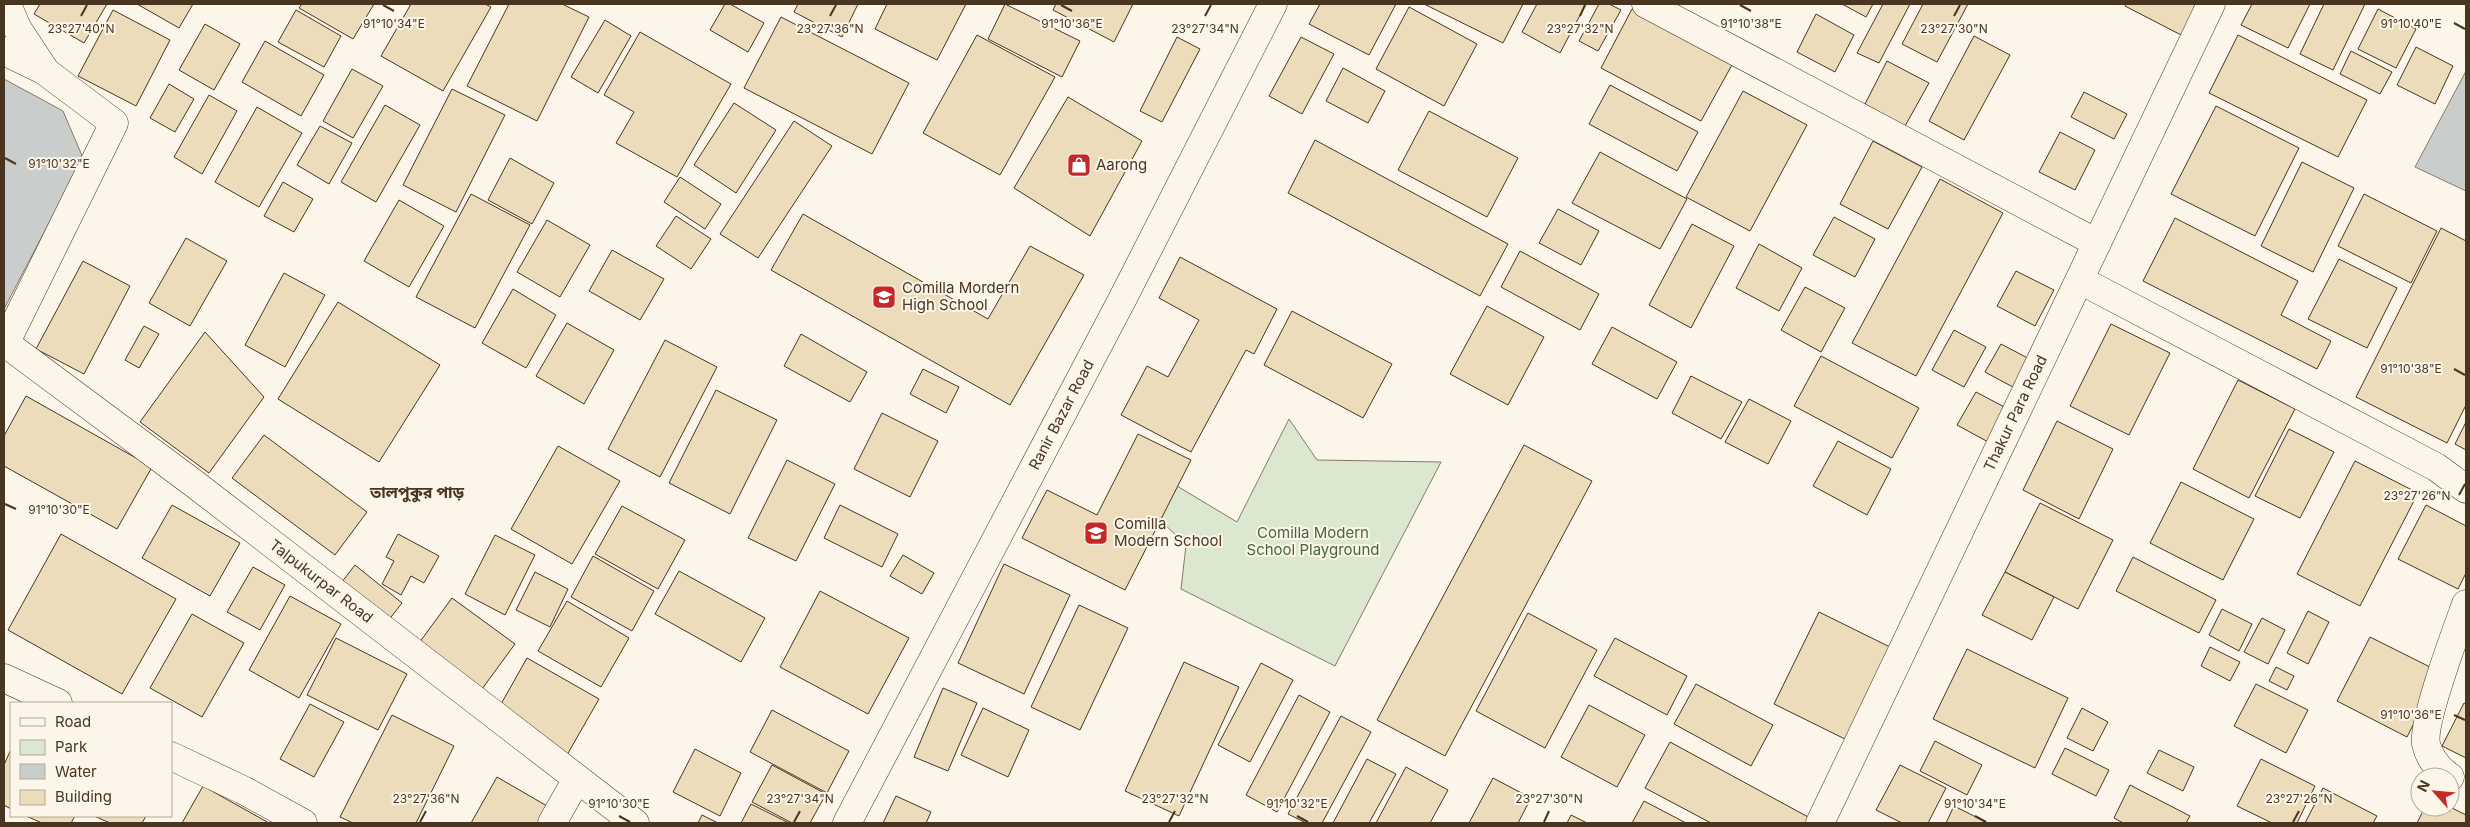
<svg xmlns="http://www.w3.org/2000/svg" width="2470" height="827" font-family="Inter,'Noto Sans Bengali',sans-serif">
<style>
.green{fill:#dce7d0;stroke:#887966}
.water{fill:#c9cecd;stroke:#887966}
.building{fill:#ecdcbc;stroke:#4a3520}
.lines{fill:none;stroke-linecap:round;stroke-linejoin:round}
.minor-casing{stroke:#4a3520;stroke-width:29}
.major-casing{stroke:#4a3520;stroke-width:29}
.minor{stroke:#fbf6e9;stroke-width:28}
.major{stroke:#fbf6e9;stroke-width:28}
.ticks{fill:none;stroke:#4a3520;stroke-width:2}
.labels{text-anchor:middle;stroke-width:4;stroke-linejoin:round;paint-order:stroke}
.poi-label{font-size:15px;fill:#4a3520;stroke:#fbf6e9;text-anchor:start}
.street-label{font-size:15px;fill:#4a3520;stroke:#fbf6e9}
.park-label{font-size:15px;fill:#436837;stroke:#fbf6e9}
.neighbourhood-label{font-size:16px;font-weight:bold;fill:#4a3520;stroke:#fbf6e9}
.ticks-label{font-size:12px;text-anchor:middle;fill:#4a3520;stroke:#fbf6e9;stroke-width:4;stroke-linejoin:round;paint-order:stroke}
</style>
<rect width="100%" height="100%" fill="#fbf6e9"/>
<!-- green -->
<path class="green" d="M1289 419 1317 460 1441 462 1335 666 1181 589 1186 545 1157 517 1177 486 1237 522Z"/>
<!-- water -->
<g class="water">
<path d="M2466 71V191L2415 167Z"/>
<path d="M4 79 63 111 83 158 4 309Z"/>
</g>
<!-- building -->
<g class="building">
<path d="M40 4H107L84 43 34 14Z"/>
<path d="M137 4H193L179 28Z"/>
<path d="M302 4H374L353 39 299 8Z"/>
<path d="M411 4H485L491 7 443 91 381 56Z"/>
<path d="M509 4H562L589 17 537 121 467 86Z"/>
<path d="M725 4H730L764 23 748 52 710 30Z"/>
<path d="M798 4H858L842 37 794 12Z"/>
<path d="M887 4H966L937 60 875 29Z"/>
<path d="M1005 4 1080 41 1062 77 988 39Z"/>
<path d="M1056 4H1133L1114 42 1053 10Z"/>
<path d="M1320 4H1396L1369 55 1309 24Z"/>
<path d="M1424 4H1523L1503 43Z"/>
<path d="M1537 4H1586L1560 53 1522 32Z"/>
<path d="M1599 4H1609L1621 10 1598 51 1579 41Z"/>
<path d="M1842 4H1873L1866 17Z"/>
<path d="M1883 4H1910L1879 63 1857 53Z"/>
<path d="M1923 4H1968L1937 62 1902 44Z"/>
<path d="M2126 4H2200L2183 36 2125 6Z"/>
<path d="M2252 4H2310L2288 48 2241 25Z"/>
<path d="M2324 4H2365L2333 70 2300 54Z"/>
<path d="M1409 7 1477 44 1444 106 1376 69Z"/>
<path d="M1632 9 1733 63 1701 121 1601 68Z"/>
<path d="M2378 9 2416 29 2396 68 2358 49Z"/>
<path d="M113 10 170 40 136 106 78 76Z"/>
<path d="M296 10 341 36 324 67 278 42Z"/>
<path d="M1816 14 1854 35 1835 72 1797 52Z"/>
<path d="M781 17 909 83 872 154 744 88Z"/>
<path d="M605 20 631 36 598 93 571 77Z"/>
<path d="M205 24 240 44 214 90 179 70Z"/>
<path d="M640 32 731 84 677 177 616 143 634 112 604 95Z"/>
<path d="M977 35 1055 77 1000 175 923 133Z"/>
<path d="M2238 35 2367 100 2338 157 2209 93Z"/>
<path d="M1974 36 2010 55 1964 140 1929 121Z"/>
<path d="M1177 37 1200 49 1162 122 1140 111Z"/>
<path d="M1301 37 1334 54 1302 114 1269 96Z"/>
<path d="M265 41 324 75 301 116 242 82Z"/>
<path d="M2416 47 2453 66 2435 104 2397 85Z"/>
<path d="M2351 51 2392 72 2380 94 2340 74Z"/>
<path d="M1887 61 1929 83 1905 126 1865 104Z"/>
<path d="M1343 68 1385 91 1368 123 1326 101Z"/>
<path d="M352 69 383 86 353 138 323 121Z"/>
<path d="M169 84 194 99 175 132 150 118Z"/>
<path d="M1610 85 1698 132 1677 171 1589 124Z"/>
<path d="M452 89 505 115 456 212 403 185Z"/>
<path d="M1743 91 1807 125 1750 231 1686 197Z"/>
<path d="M2084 92 2127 114 2114 139 2071 117Z"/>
<path d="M209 95 237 111 202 174 174 157Z"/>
<path d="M1068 97 1142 141 1090 236 1014 188Z"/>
<path d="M734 103 776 130 736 193 694 165Z"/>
<path d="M385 105 420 125 376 202 341 182Z"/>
<path d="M2216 106 2299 148 2255 236 2171 194Z"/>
<path d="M257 107 302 133 259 207 215 182Z"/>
<path d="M1429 111 1518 158 1487 217 1398 170Z"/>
<path d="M794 121 832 146 758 258 720 234Z"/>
<path d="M320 126 352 143 329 184 297 165Z"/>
<path d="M2060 132 2095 150 2075 190 2039 172Z"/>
<path d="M1315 140 1508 244 1480 296 1288 193Z"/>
<path d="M1873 141 1922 167 1888 229 1840 204Z"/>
<path d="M1600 152 1687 199 1660 249 1572 203Z"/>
<path d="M510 158 554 183 532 224 488 200Z"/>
<path d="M2302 162 2354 188 2313 272 2261 246Z"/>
<path d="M680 177 721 204 705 229 664 202Z"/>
<path d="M1940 179 2003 213 1916 376 1852 343Z"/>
<path d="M283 182 313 199 294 232 264 216Z"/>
<path d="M471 194 530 225 475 328 416 297Z"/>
<path d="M2364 194 2437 231 2411 283 2338 246Z"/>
<path d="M399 200 444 226 409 287 364 261Z"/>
<path d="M1558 209 1599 231 1581 265 1539 243Z"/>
<path d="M803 214 988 319 1030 246 1084 275 1010 405 771 270Z"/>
<path d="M676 216 711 239 691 269 656 246Z"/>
<path d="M1834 217 1875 239 1855 277 1813 255Z"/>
<path d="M2175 218 2298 281 2281 315 2331 341 2317 369 2143 281Z"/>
<path d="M547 220 590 245 560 297 517 272Z"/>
<path d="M1692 224 1734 246 1691 328 1649 305Z"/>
<path d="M2441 228 2466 241V405L2447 443 2356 397Z"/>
<path d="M186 238 227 261 190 326 149 303Z"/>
<path d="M1759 244 1802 268 1779 311 1736 288Z"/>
<path d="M612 250 664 279 640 320 589 291Z"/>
<path d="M1520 251 1599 294 1580 330 1501 287Z"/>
<path d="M1180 257 1277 309 1254 354 1246 350 1191 452 1121 415 1147 366 1168 377 1199 320 1159 298Z"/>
<path d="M2339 259 2397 288 2367 348 2308 319Z"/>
<path d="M83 261 130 286 84 374 36 349Z"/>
<path d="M2016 271 2054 290 2035 326 1997 306Z"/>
<path d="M284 273 325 295 285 367 245 345Z"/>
<path d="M1805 287 1845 308 1821 352 1781 330Z"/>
<path d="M513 289 556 315 526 368 482 343Z"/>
<path d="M338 302 440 365 379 462 278 399Z"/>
<path d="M1487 306 1544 337 1508 405 1450 374Z"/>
<path d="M1292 311 1392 364 1363 418 1264 365Z"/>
<path d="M567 323 614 350 584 404 536 376Z"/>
<path d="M2111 324 2170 353 2129 435 2070 406Z"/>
<path d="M144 326 159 334 139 368 125 360Z"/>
<path d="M1612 327 1677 362 1657 399 1592 364Z"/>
<path d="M1954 330 1986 347 1964 387 1932 370Z"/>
<path d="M205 332 264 397 209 473 140 422Z"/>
<path d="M801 334 867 372 850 402 784 366Z"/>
<path d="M665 340 717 367 660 477 608 449Z"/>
<path d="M2001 344 2039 364 2024 393 1985 372Z"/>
<path d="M1821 356 1919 408 1892 458 1794 406Z"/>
<path d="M923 369 959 387 946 413 910 394Z"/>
<path d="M1691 376 1742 402 1721 439 1672 413Z"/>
<path d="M2238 380 2295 409 2249 498 2193 469Z"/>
<path d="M716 390 777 420 730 514 669 483Z"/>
<path d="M1976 392 2010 410 1992 444 1957 425Z"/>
<path d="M26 396 152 467 117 529 4 466V436Z"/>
<path d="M1749 399 1791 421 1768 464 1725 442Z"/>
<path d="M882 413 938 441 910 497 854 469Z"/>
<path d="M2057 421 2113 449 2079 519 2023 490Z"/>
<path d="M2466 422V450L2455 444Z"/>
<path d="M2289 429 2334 452 2300 518 2255 496Z"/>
<path d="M1138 434 1191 460 1125 590 1022 538 1047 490 1097 515Z"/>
<path d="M264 435 367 512 335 555 232 478Z"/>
<path d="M1838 441 1891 469 1867 515 1813 486Z"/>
<path d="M1524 445 1592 481 1445 756 1377 720Z"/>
<path d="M558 446 620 481 572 564 511 529Z"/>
<path d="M787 460 835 484 796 561 748 538Z"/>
<path d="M2355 461 2418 493 2360 606 2297 574Z"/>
<path d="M2181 482 2254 519 2223 580 2150 543Z"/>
<path d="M2040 503 2113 540 2078 609 2005 572Z"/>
<path d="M172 505 240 543 210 596 142 558Z"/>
<path d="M840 505 898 534 882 567 824 538Z"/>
<path d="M2426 505 2466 526V573L2458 589 2398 559Z"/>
<path d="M622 506 685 540 658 589 595 554Z"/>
<path d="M61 534 176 599 122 694 8 630Z"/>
<path d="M398 534 439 556 424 583 411 576 401 595 382 584 394 561 386 557Z"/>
<path d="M495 535 535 555 505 615 465 594Z"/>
<path d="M903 555 934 573 922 594 890 576Z"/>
<path d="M593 556 654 591 632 631 571 597Z"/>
<path d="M2133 557 2216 600 2199 633 2116 591Z"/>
<path d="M1004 564 1070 595 1024 694 958 663Z"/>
<path d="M355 565 402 603 384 626 338 587Z"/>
<path d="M253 567 285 585 260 630 227 612Z"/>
<path d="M679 571 765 618 741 662 655 614Z"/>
<path d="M535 572 568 589 550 627 516 610Z"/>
<path d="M2005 572 2054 597 2032 640 1982 615Z"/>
<path d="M820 591 909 638 868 714 780 667Z"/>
<path d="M290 596 341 624 299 698 249 670Z"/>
<path d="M452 598 515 644 482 689 419 643Z"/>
<path d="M567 601 629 638 601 687 538 651Z"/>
<path d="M1079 605 1128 628 1080 730 1031 707Z"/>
<path d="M2222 609 2252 624 2239 651 2209 635Z"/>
<path d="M2308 611 2329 622 2308 664 2287 653Z"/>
<path d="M1819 612 1896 650 1851 742 1774 704Z"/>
<path d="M1528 613 1597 650 1545 748 1476 711Z"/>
<path d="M192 614 244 643 202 717 150 688Z"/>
<path d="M2262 618 2285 630 2268 664 2244 652Z"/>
<path d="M2370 637 2440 672 2407 737 2337 701Z"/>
<path d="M336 638 407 674 378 730 307 695Z"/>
<path d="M1615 638 1687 676 1667 715 1594 676Z"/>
<path d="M2210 647 2240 662 2230 681 2201 666Z"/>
<path d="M1967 649 2068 698 2035 768 1933 719Z"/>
<path d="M527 658 599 699 567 755 496 713Z"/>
<path d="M1184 662 1239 687 1179 816 1125 791Z"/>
<path d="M1261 663 1293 680 1250 762 1218 745Z"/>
<path d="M2276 667 2294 676 2287 690 2269 681Z"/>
<path d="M1696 684 1773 725 1751 766 1674 724Z"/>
<path d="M2256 684 2308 710 2286 753 2234 726Z"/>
<path d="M943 688 977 703 948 771 914 757Z"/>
<path d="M1299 695 1330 712 1277 812 1246 795Z"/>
<path d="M2464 703 2466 704V758L2442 746Z"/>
<path d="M310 704 344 722 314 777 280 759Z"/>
<path d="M1589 705 1645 735 1617 787 1561 757Z"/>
<path d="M983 708 1029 730 1008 777 961 755Z"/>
<path d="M2082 708 2108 722 2093 751 2067 738Z"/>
<path d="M772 710 849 751 827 793 750 752Z"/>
<path d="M392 715 454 746 416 823H353L340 817Z"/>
<path d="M1341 716 1371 732 1322 823H1306L1288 814Z"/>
<path d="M1935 741 1982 765 1967 795 1920 771Z"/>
<path d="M1670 742 1810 818 1807 823H1711L1645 788Z"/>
<path d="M2065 748 2109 770 2096 796 2052 774Z"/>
<path d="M11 749V809L4 805V765Z"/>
<path d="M695 749 741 773 720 816 673 792Z"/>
<path d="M2159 750 2194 767 2183 791 2147 773Z"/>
<path d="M1367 759 1396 774 1369 823H1333Z"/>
<path d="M2261 759 2315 786 2297 823H2272L2237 806Z"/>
<path d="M772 765 826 794 810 823H792L752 802Z"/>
<path d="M1900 765 1946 788 1928 823H1902L1876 810Z"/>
<path d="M1406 767 1448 790 1430 823H1376Z"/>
<path d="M497 777 554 810 547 823H471Z"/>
<path d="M1493 778 1531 798 1518 823H1469Z"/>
<path d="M2130 785 2190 816 2186 823H2123L2114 818Z"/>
<path d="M203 786 269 823H182Z"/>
<path d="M2323 788 2377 816 2373 823H2305Z"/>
<path d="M896 796 931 812 926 823H883Z"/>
<path d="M1644 801 1686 823H1632Z"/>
<path d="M751 804 789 823H741Z"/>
<path d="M1954 806 1988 823H1946Z"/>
<path d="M2425 807H2450L2466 815V823H2417Z"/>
<path d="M702 815 718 823H698Z"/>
<path d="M1571 815 1587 823H1567Z"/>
<path d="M26 816H75L71 823H42Z"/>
<path d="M94 816H146L142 823H110Z"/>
</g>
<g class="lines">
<!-- minor casing -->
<g class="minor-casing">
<g id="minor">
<path d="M1646 4 2097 243"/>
<path d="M4 51 45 71"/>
<path d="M2080 280 2436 467 2466 489"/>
<path id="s1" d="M5 343 192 482 635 823"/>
<path d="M4 346 114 123 46 72 17 28 7 4"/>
<path d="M4 678 58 703"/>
<path d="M171 756 243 790 303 823"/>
<path d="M2450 777C2438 769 2429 757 2426 744 2422 722 2457 629 2466 604"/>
<path d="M552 823 577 779"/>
<path id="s2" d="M1820 823 2211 4"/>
</g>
</g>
<!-- major casing -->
<g class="major-casing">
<g id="major">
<path id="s3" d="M847 823 1124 296 1273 4"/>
</g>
</g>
<!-- minor -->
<use href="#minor" class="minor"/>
<!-- major -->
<use href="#major" class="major"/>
</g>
<!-- ticks -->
<path class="ticks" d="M383 5 394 11M1061 5 1072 11M1740 5 1751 11M81 16 87 5M830 16 836 5M1205 16 1211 5M1580 16 1585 5M1954 16 1960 5M2454 23 2465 29M5 158 16 164M2454 369 2465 375M2459 495 2465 484M5 504 16 509M2454 715 2465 720M619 816 630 822M1297 816 1308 822M1975 816 1986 822M420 822 426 811M794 822 800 811M1169 822 1175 811M1544 822 1549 811M2293 822 2299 811"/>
<!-- icons -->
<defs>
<g id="shop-square" transform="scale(1.25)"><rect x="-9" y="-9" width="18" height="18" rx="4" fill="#c62828" stroke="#fbf6e9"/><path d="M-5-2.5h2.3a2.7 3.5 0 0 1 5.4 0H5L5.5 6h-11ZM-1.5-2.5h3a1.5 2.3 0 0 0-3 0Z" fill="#fff"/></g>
<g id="school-square" transform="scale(1.25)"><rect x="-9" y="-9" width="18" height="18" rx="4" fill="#c62828" stroke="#fbf6e9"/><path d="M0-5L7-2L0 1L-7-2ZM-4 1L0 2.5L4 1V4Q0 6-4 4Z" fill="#fff"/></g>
</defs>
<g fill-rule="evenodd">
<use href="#shop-square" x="1079" y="165"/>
<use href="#school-square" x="884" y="297"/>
<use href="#school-square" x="1096" y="533"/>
</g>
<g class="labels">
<!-- poi labels -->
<g class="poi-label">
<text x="1096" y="170">Aarong</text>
<text x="902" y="293">Comilla Mordern<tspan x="902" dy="17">High School</tspan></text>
<text x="1114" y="529">Comilla<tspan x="1114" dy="17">Modern School</tspan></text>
</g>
<!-- street labels -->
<g class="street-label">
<text dy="5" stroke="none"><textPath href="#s2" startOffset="454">Thakur Para Road</textPath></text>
<text dy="5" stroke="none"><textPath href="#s3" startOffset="461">Ranir Bazar Road</textPath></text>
<text dy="5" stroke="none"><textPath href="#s1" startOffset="396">Talpukurpar Road</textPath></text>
</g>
<!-- park labels -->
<g class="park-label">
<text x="1313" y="538">Comilla Modern<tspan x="1313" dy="17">School Playground</tspan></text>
</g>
<!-- neighbourhood labels -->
<g class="neighbourhood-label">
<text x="417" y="498">তালপুকুর পাড়</text>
</g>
</g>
<g class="ticks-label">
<text x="394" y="28">91°10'34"E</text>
<text x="1072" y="28">91°10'36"E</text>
<text x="1751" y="28">91°10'38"E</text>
<text x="2411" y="28">91°10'40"E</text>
<text x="81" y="33">23°27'40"N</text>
<text x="830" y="33">23°27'36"N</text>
<text x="1205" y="33">23°27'34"N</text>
<text x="1580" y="33">23°27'32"N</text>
<text x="1954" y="33">23°27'30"N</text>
<text x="59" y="168">91°10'32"E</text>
<text x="2411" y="373">91°10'38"E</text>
<text x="2417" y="500">23°27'26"N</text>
<text x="59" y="514">91°10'30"E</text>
<text x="2411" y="719">91°10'36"E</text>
<text x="426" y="803">23°27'36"N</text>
<text x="800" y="803">23°27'34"N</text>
<text x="1175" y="803">23°27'32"N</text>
<text x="1549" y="803">23°27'30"N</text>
<text x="2299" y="803">23°27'26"N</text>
<text x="619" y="808">91°10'30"E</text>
<text x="1297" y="808">91°10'32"E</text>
<text x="1975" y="808">91°10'34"E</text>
</g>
<!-- border -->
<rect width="2470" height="827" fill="none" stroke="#4a3520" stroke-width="10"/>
<!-- legend -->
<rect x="10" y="702" width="162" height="115" fill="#fbf6e9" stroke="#b4a999"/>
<rect x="20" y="718" width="25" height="8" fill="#fbf6e9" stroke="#b4a999"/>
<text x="55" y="727" font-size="15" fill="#4a3520">Road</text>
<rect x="20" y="740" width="25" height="15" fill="#dce7d0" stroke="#b4a999"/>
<text x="55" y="752" font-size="15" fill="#4a3520">Park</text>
<rect x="20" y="764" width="25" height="15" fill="#c9cecd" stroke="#b4a999"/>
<text x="55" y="777" font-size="15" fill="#4a3520">Water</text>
<rect x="20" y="790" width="25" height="15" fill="#ecdcbc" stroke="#b4a999"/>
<text x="55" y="802" font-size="15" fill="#4a3520">Building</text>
<!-- north arrow -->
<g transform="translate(2435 792) rotate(297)"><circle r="24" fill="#fbf6e9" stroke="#b4a999"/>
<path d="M0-4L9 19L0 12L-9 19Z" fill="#c62828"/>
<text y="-8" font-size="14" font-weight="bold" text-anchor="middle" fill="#4a3520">N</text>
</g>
</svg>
